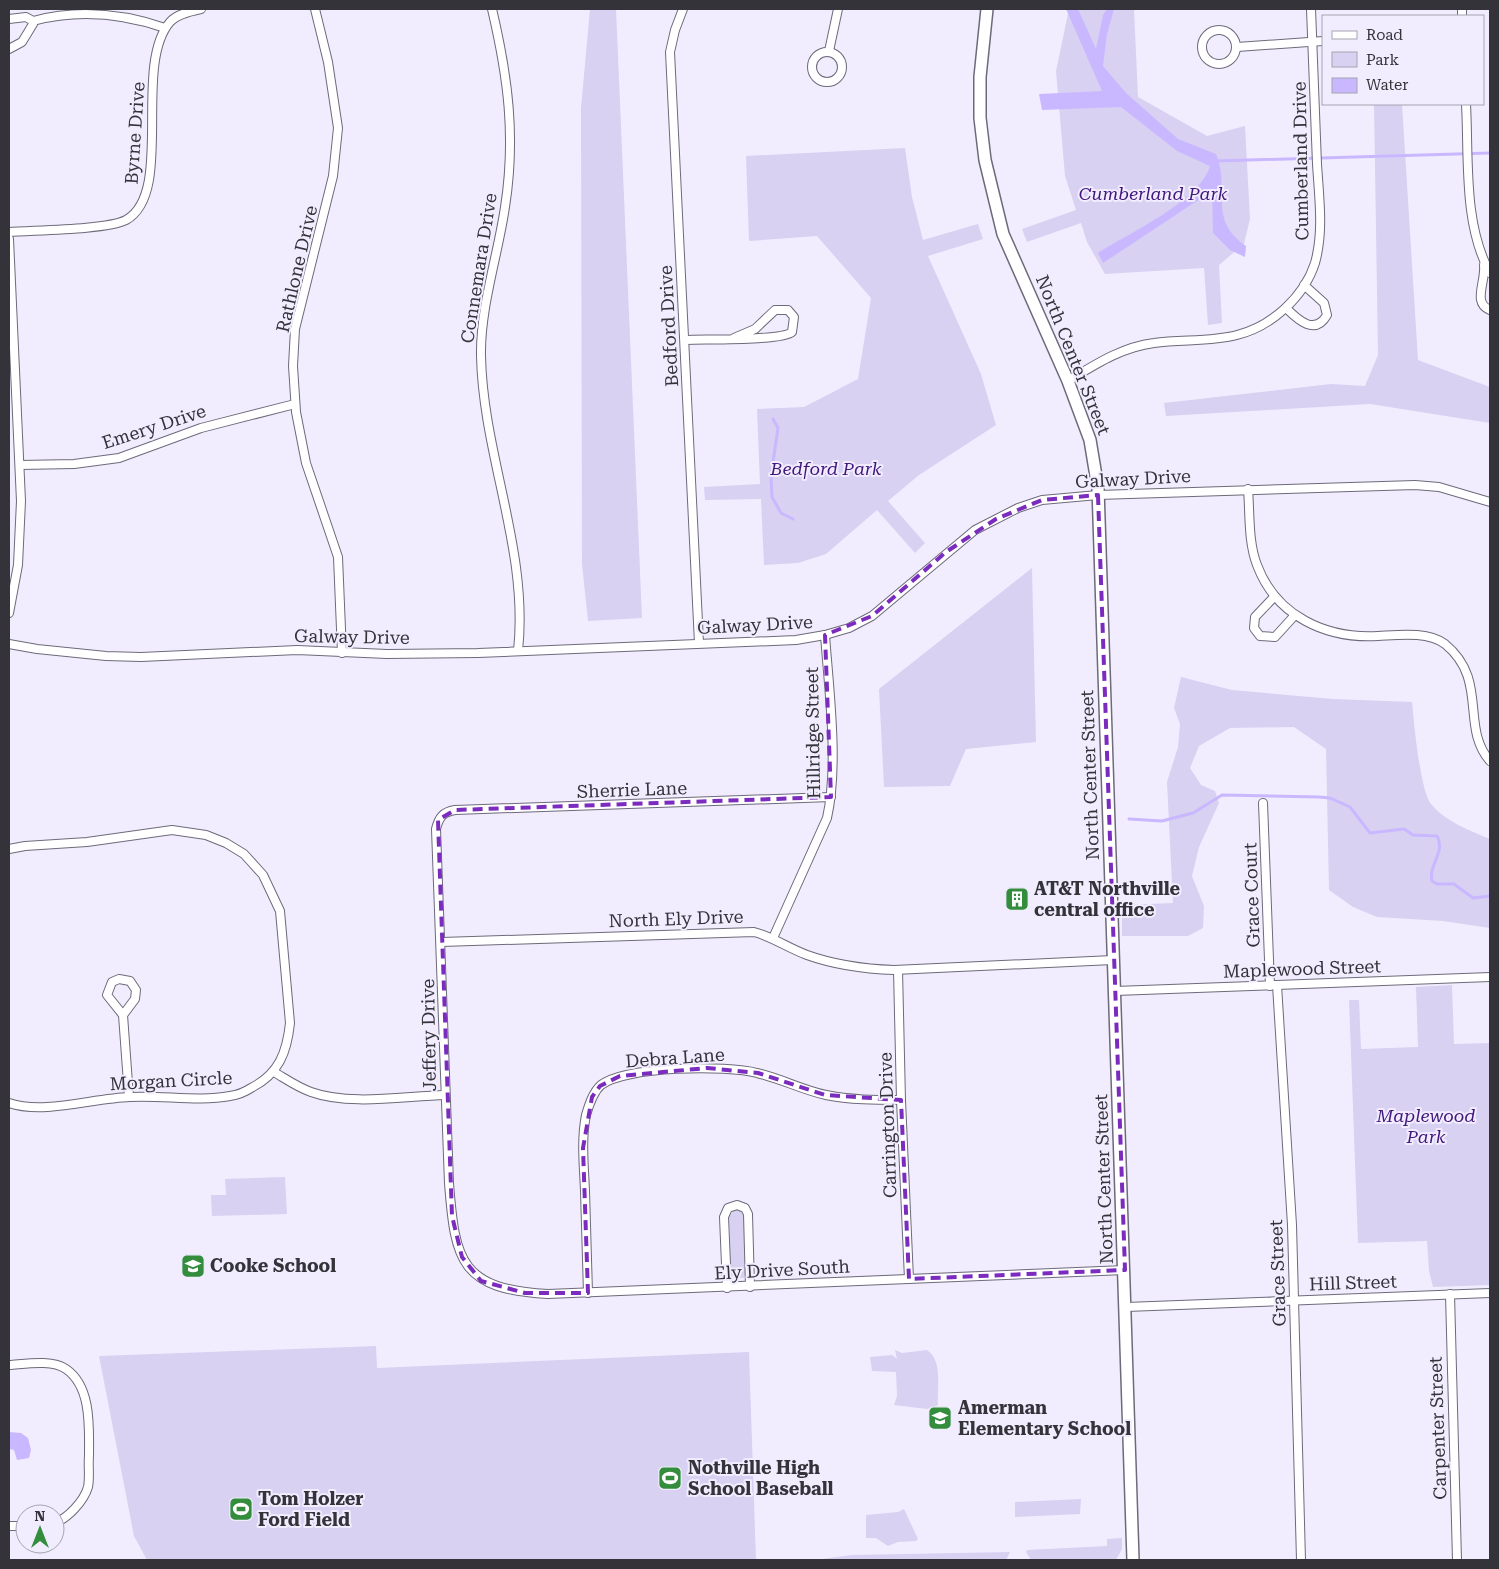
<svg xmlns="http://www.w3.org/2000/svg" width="1499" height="1569" font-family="'Roboto Serif',serif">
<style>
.green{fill:#d8d1f2}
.water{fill:#c9b8ff}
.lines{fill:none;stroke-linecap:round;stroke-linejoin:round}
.stream{stroke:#c9b8ff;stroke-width:3}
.street-casing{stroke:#6d6a7a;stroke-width:10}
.secondary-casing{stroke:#6d6a7a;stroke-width:14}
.street{stroke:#fff;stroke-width:8}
.secondary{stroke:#fff;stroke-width:11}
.marked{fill:none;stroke:#7b2cbf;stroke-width:4;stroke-dasharray:10 6;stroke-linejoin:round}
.labels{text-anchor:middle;stroke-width:4;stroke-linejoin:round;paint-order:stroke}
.street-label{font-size:18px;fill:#34333a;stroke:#f1edff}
.park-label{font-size:18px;font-style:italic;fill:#41177c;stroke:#f1edff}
.poi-label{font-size:18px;font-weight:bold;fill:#34333a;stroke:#f1edff;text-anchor:start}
</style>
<rect width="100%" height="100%" fill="#f1edff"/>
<!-- green -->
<g class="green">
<path d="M590 9H616L642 618 588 621 582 564 581 108Z"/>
<path d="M1069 9H1134L1138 97 1207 136 1245 126 1250 219 1244 244 1219 265 1222 323 1208 325 1204 268 1105 274 1087 242 1081 223 1027 242 1022 229 1076 210 1065 176 1056 71Z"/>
<path d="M1374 104H1402L1418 360 1490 387V423L1370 404 1166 416 1164 403 1331 384 1365 386 1378 355Z"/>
<path d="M905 148 912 197 923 240 978 224 983 239 928 256 981 374 996 425 919 475 888 501 925 543 915 553 877 510 826 554 798 563 764 565 761 499 705 500 704 487 760 484 757 409 804 407 858 379 871 298 817 236 749 241 746 156Z"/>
<path d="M1032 568 1036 742 966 749 950 786 884 787 879 689Z"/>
<path d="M1181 677 1232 690 1333 699 1412 702C1414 722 1420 790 1431 804 1446 822 1469 830 1490 839V928L1443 921 1377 917 1353 907 1329 890 1326 749 1294 727 1230 728 1199 746 1190 768 1201 785 1215 791 1219 803 1199 847 1192 876 1204 906 1203 928 1188 936H1122V905L1173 903 1167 782 1178 747 1180 724 1174 708Z"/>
<path d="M1452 985 1454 1044 1490 1043V1285L1433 1287 1429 1271 1427 1241 1358 1243 1349 1000H1359L1361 1049 1418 1047 1416 987Z"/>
<path d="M285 1177 287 1214 212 1216 211 1195H226L225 1179Z"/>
<path d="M734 1210H740L744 1217 745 1273 744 1278H734L731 1274 729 1217Z"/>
<path d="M376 1346 377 1368 749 1352 756 1560H147L134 1536 99 1356Z"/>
<path d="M895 1350 902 1353 927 1350C943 1361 937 1387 938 1405L927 1409 894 1405 897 1396 896 1372 872 1371 870 1357 892 1355 897 1359Z"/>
<path d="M1081 1499 1080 1514 1015 1517V1502Z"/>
<path d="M904 1509 918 1539 916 1541 898 1542 888 1546 876 1538H866V1515L898 1512Z"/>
<path d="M1122 1538V1549L1116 1560H1031L1026 1552 1027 1550 1107 1546V1539Z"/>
<path d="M1010 1552 1006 1560H814L852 1555Z"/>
</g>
<!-- water -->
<g class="water">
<path d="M1066 9H1078L1096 49 1103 15 1107 9H1114L1107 34 1103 66 1126 93 1178 139 1216 154C1231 191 1207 219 1246 246L1245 257 1230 250 1213 233 1212 191 1103 263 1098 253C1129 233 1200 201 1210 166L1177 151 1121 107 1042 110 1039 94 1102 91Z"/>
<path d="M9 1432 21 1433 28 1438 31 1450 29 1458 17 1460 14 1450 9 1449Z"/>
</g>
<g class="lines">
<!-- stream -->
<g class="stream">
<path d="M1216 161 1490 153"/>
<path d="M773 419 778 428 771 476 772 497 781 513 793 519"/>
<path d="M1129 819 1162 821 1193 813 1222 795 1319 797 1330 798 1350 807 1370 833 1404 829 1413 835 1437 836C1446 852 1428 865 1432 881L1437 884H1454L1473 898 1490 896"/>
</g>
<!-- street casing -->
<g class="street-casing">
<g id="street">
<path d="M315 9 328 62 338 128 333 176 295 329 293 366 296 412 306 463 338 557 342 653"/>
<path d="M492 9C508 77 516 137 505 207 498 255 480 308 481 356 483 455 529 551 518 651"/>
<path d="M683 9 675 30 670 52 699 643"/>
<path d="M1462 9V16"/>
<path d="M9 19 26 17 33 21V24L22 42 9 49"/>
<path d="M33 21C78 9 121 13 165 28"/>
<circle cx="1219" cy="47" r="17"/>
<path d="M1237 47 1323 41"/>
<path d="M829 51 838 9"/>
<circle cx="827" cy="67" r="15"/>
<path d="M1466 104C1469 158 1463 224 1490 273"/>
<path d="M9 232C34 230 106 230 126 220 175 193 132 66 170 22 177 14 191 11 201 9"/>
<path d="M9 239 21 501 18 565 9 613"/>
<path d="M1484 265C1486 282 1472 303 1490 310"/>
<path d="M1286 308C1298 320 1315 336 1327 315L1324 303 1304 285"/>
<path d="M686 340C704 339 782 341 792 332L794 317 788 310H775L755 329 734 338"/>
<path d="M1068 381C1096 364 1122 347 1154 343 1181 339 1211 342 1237 335 1272 326 1304 297 1315 263 1324 231 1319 197 1317 164 1315 113 1313 61 1311 9"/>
<path d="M20 465 74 464 119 458 201 428 295 404"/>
<path d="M1248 489C1250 513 1248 542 1257 565 1276 616 1326 639 1378 636 1398 635 1428 631 1445 644 1489 680 1460 727 1490 761"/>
<path d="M1274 597 1255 617 1254 628 1260 636 1275 637 1295 615"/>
<path d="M9 644 37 649 106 656 141 657 297 650 387 654 478 653 796 640 825 635 849 628 872 616 975 530 1018 508 1042 500 1098 495 1415 485 1439 487 1490 502"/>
<path d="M831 797 455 810C443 812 439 817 436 829L449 1183C455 1262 461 1289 548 1294L1125 1270"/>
<path d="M1263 803 1270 986"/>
<path d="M9 849 25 846 87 842 172 830 206 835 226 843 244 854 263 875 280 911 290 1023C287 1052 279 1074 251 1088 245 1092 237 1095 230 1096 198 1102 163 1095 130 1097 93 1098 44 1115 9 1103"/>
<path d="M773 938 827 818C839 764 829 691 825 635"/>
<path d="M442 942 754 932C773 937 788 948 807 955 835 965 865 969 894 970L1113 960"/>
<path d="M898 970 901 1100 909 1279"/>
<path d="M1277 985 1292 1225 1301 1560"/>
<path d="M1115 991 1490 977"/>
<path d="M123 1015 107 995 112 982 119 979 130 981 136 990 135 999 123 1015 129 1097"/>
<path d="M274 1072C286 1079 297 1087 311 1092 350 1106 404 1096 445 1095"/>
<path d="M727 1288 724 1217 728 1208 737 1205 745 1208 748 1214 750 1287"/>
<path d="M588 1293C587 1259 586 1225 585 1191 584 1166 581 1140 586 1115 589 1105 593 1092 601 1085 625 1066 727 1065 757 1073 780 1078 802 1090 826 1095 850 1100 876 1100 901 1100"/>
<path d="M1450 1294 1457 1560"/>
<path d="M1126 1307 1490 1293"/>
<path d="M9 1365C25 1364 52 1359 66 1369 92 1387 89 1428 89 1456 88 1466 90 1477 88 1487 84 1501 68 1518 55 1523"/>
<path d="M9 1526H25"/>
</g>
</g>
<!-- secondary casing -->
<g class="secondary-casing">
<path id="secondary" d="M987 9 980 77V118L985 160 1003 234 1068 381 1090 440 1098 488 1133 1560"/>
</g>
<!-- street -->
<use href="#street" class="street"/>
<!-- secondary -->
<use href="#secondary" class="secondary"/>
</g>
<!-- marked area -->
<path class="marked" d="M1098 495 1125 1270 909 1279 901 1100 825 1095 758 1073 707 1068 620 1076 600 1086 592 1097 583 1148 588 1293H525L481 1281 462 1257 452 1216 438 820 455 810 831 797 825 635 872 616 946 552 996 519 1042 500Z"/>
<!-- icons -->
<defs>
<g id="building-square" transform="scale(1.25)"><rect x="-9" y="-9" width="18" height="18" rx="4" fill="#338d3d" stroke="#f1edff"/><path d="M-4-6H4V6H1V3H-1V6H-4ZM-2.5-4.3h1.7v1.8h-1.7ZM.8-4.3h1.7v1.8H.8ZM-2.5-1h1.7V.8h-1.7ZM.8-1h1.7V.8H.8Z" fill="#fff"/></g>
<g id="school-square" transform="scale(1.25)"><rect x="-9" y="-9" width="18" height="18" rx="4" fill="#338d3d" stroke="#f1edff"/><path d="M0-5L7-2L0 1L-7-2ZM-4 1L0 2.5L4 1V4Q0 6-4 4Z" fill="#fff"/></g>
<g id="stadium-square" transform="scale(1.25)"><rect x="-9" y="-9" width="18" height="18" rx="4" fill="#338d3d" stroke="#f1edff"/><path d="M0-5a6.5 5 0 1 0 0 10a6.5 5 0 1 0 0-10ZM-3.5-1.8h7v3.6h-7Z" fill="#fff"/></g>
</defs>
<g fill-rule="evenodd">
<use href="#building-square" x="1017" y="899"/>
<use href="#school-square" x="193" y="1266"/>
<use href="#school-square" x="940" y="1418"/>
<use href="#stadium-square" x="670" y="1478"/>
<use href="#stadium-square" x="241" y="1509"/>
</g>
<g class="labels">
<!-- street labels -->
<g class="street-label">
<text transform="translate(135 133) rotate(-86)" y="6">Byrne Drive</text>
<text transform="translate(1301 161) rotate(-91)" y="6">Cumberland Drive</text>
<text transform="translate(479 268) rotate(-81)" y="6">Connemara Drive</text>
<text transform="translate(297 269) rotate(-77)" y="6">Rathlone Drive</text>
<text transform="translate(669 326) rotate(-93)" y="6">Bedford Drive</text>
<text transform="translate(1073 355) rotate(68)" y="6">North Center Street</text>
<text transform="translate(154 427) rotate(-18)" y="6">Emery Drive</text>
<text transform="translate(1133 479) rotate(-3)" y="6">Galway Drive</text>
<text transform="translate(755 625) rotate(-3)" y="6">Galway Drive</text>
<text transform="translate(352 637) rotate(1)" y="6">Galway Drive</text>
<text transform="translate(813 733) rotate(-91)" y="6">Hillridge Street</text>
<text transform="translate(1090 775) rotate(-92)" y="6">North Center Street</text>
<text transform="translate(632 790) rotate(-2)" y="6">Sherrie Lane</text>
<text transform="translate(1252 895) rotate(-92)" y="6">Grace Court</text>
<text transform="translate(676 919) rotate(-2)" y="6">North Ely Drive</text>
<text transform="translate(1302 969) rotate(-2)" y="6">Maplewood Street</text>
<text transform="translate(429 1035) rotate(-91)" y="6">Jeffery Drive</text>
<text transform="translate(675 1058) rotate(-4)" y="6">Debra Lane</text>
<text transform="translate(171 1081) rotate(-3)" y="6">Morgan Circle</text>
<text transform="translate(888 1125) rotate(-92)" y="6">Carrington Drive</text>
<text transform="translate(1104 1179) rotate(-92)" y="6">North Center Street</text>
<text transform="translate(782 1270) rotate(-3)" y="6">Ely Drive South</text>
<text transform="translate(1278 1273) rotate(-92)" y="6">Grace Street</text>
<text transform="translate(1353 1283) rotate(-2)" y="6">Hill Street</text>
<text transform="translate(1438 1428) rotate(-92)" y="6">Carpenter Street</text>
</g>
<!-- park labels -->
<g class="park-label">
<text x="1153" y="200">Cumberland Park</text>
<text x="826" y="475">Bedford Park</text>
<text x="1426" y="1122">Maplewood<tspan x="1426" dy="21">Park</tspan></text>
</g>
<!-- poi labels -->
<g class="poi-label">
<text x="1034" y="895">AT&amp;T Northville<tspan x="1034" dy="21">central office</tspan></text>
<text x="210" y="1272">Cooke School</text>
<text x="958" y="1414">Amerman<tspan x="958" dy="21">Elementary School</tspan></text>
<text x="688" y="1474">Nothville High<tspan x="688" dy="21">School Baseball</tspan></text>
<text x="258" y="1505">Tom Holzer<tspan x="258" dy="21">Ford Field</tspan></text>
</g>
</g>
<!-- border -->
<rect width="1499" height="1569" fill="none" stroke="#34333a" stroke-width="20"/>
<!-- legend -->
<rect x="1322" y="15" width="162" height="90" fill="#f1edff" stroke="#a5a3b0"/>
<rect x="1332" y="31" width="25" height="8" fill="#ffffff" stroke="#a5a3b0"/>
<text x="1366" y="40" font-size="15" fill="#34333a">Road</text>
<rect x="1332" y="52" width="25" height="15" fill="#d8d1f2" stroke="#a5a3b0"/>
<text x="1366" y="65" font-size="15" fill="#34333a">Park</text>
<rect x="1332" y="78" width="25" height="15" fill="#c9b8ff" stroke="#a5a3b0"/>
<text x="1366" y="90" font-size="15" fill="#34333a">Water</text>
<!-- north arrow -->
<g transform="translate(40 1529)"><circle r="24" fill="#f1edff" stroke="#a5a3b0"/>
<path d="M0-4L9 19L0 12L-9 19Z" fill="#338d3d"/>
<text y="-8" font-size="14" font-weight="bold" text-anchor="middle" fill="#34333a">N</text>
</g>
</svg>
